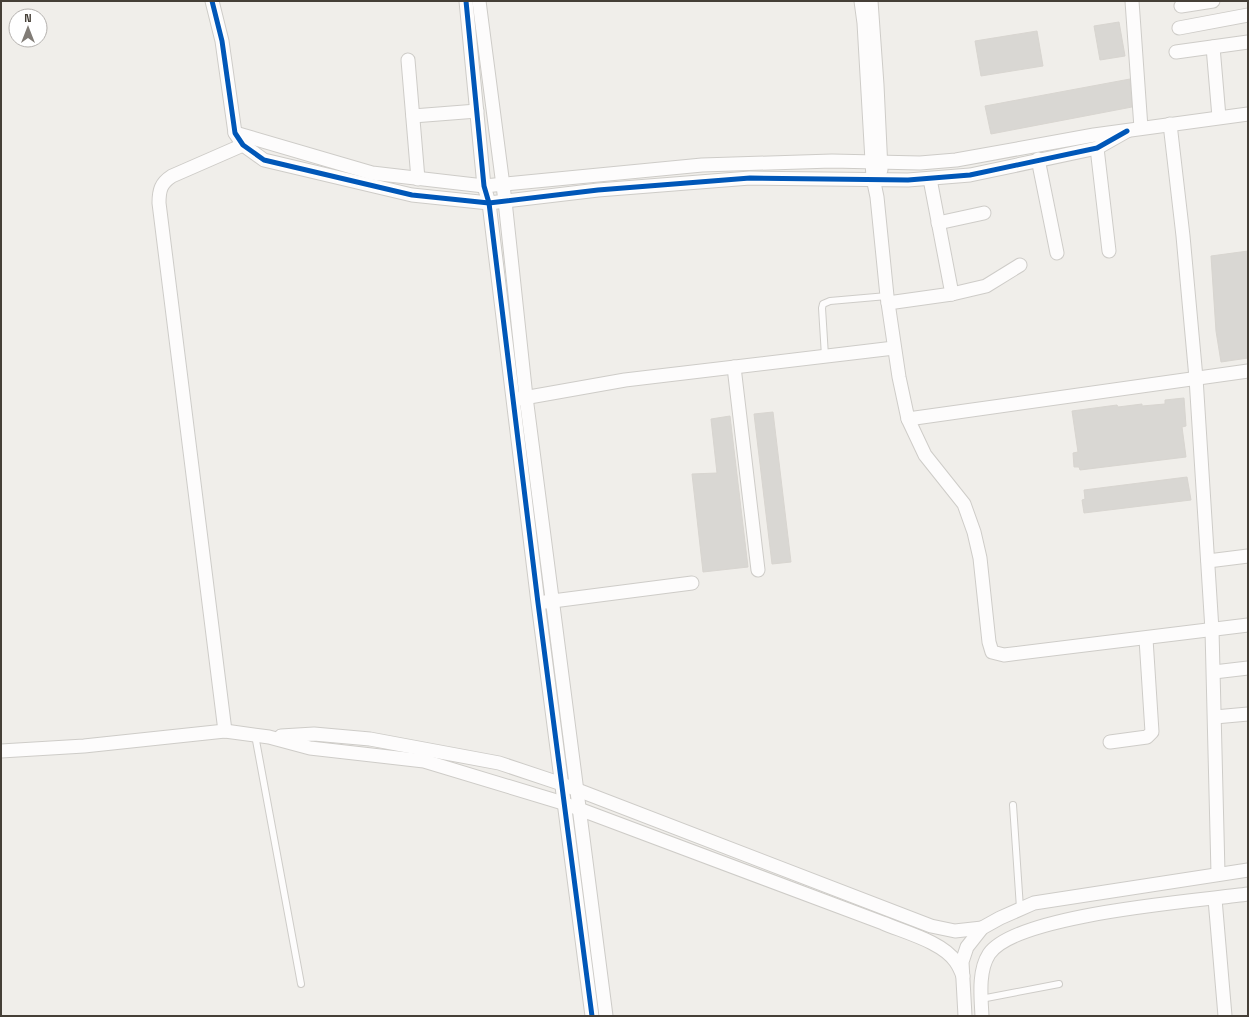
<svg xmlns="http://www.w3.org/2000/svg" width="1249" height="1017" font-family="'Space Grotesk',sans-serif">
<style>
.building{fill:#d9d7d3;stroke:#d8d5d0}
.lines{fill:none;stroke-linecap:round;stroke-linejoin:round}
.service-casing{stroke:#ceccc8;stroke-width:8}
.minor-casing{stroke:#ceccc8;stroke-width:15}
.service{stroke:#fdfcfc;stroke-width:6}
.minor{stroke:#fdfcfc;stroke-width:13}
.cycleway-casing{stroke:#fff;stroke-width:8}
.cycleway{stroke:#0057b8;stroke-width:5}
</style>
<rect width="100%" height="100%" fill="#f0eeea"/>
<!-- building -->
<g class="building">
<path d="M1119 22 1125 56 1100 60 1094 26Z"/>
<path d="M1037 31 1043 66 981 76 975 41Z"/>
<path d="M1130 79 1132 107 991 134 985 106Z"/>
<path d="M1248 251V358L1221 362 1216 331 1211 256Z"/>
<path d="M1184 398 1186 426 1182 427 1186 457 1080 470 1079 467H1074L1073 453 1078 452 1072 411 1117 405 1118 407 1142 404V406L1165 404V400Z"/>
<path d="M773 412 791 562 772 564 754 414Z"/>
<path d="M730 416 748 567 703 572 692 474 717 473 711 419Z"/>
<path d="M1187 477 1191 500 1084 513 1082 500 1085 499 1084 490Z"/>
</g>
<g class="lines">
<!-- service casing -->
<g class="service-casing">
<g id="service">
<path d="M825 356 822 308 823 304 830 301 887 296"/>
<path d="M255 735 301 984"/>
<path d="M1013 805 1020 908"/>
<path d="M981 999 1059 984"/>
</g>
</g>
<!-- minor casing -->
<g class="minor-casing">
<g id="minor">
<path d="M212 1 222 41 235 133 243 145 264 160 412 195 489 203 598 190 750 178 908 180 970 175 1097 148 1127 131"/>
<path d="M466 1 484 186 489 203 538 603 592 1016"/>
<path d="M479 1 505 201 526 397 606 1016"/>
<path d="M861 1 864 23 873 178 877 197 887 296 899 377 908 419 925 455 964 504 974 532 980 558 989 642 992 652 1004 655 1248 625"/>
<path d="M871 1 877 85 881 170"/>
<path d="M1132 1 1141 128"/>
<path d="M1181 6 1213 1"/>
<path d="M1179 28 1248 15"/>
<path d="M1213 47 1219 117"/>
<path d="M1176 52 1248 42"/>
<path d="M408 60 418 179"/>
<path d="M413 116 477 111"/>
<path d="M1170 124 1183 236 1196 378 1212 630 1218 873"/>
<path d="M235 133 372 173 484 186 702 165 832 161 920 163 956 160 1094 135 1248 114"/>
<path d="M1097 148 1109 251"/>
<path d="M1038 159 1057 253"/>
<path d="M930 179 952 294"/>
<path d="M938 223 984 213"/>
<path d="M888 303 952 294 986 286 1020 265"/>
<path d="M734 367 758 570"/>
<path d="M518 399 625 380 894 348"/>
<path d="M908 419 1248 371"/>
<path d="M1208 561 1248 556"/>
<path d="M545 602 692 583"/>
<path d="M1214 672 1248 668"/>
<path d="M1215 717 1248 714"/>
<path d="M225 731 159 203C159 190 161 183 172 176L243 145"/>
<path d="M281 736 314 734 370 739 499 763 562 784 931 926 955 931 982 928"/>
<path d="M1110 742 1147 737 1152 732 1146 639"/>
<path d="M1 751 84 746 225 731 269 737 310 748 424 761 563 803 883 923C904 932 943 942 956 962 959 966 961 971 963 976"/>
<path d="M1215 899 1225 1016"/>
<path d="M965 1016 962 962 967 947 982 928 1000 918 1034 903 1248 870"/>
<path d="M982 1016C981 997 978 971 989 954 1016 914 1197 901 1248 894"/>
</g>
</g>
<!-- service -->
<use href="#service" class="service"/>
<!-- minor -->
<use href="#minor" class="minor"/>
<!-- cycleway casing -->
<g class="cycleway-casing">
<g id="cycleway">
<path d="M212 1 222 41 235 133 243 145 264 160 412 195 489 203 598 190 750 178 908 180 970 175 1097 148 1127 131"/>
<path d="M466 1 484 186 489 203 538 603 592 1016"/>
</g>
</g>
<!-- cycleway -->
<use href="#cycleway" class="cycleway"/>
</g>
<!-- border -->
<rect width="1249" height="1017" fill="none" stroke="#453f37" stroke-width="4"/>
<!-- north arrow -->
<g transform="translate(28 28)"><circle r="19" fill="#ffffff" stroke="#b5b2af"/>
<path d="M0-3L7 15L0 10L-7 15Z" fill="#817c76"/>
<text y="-6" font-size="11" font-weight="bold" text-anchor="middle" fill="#453f37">N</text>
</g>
</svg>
